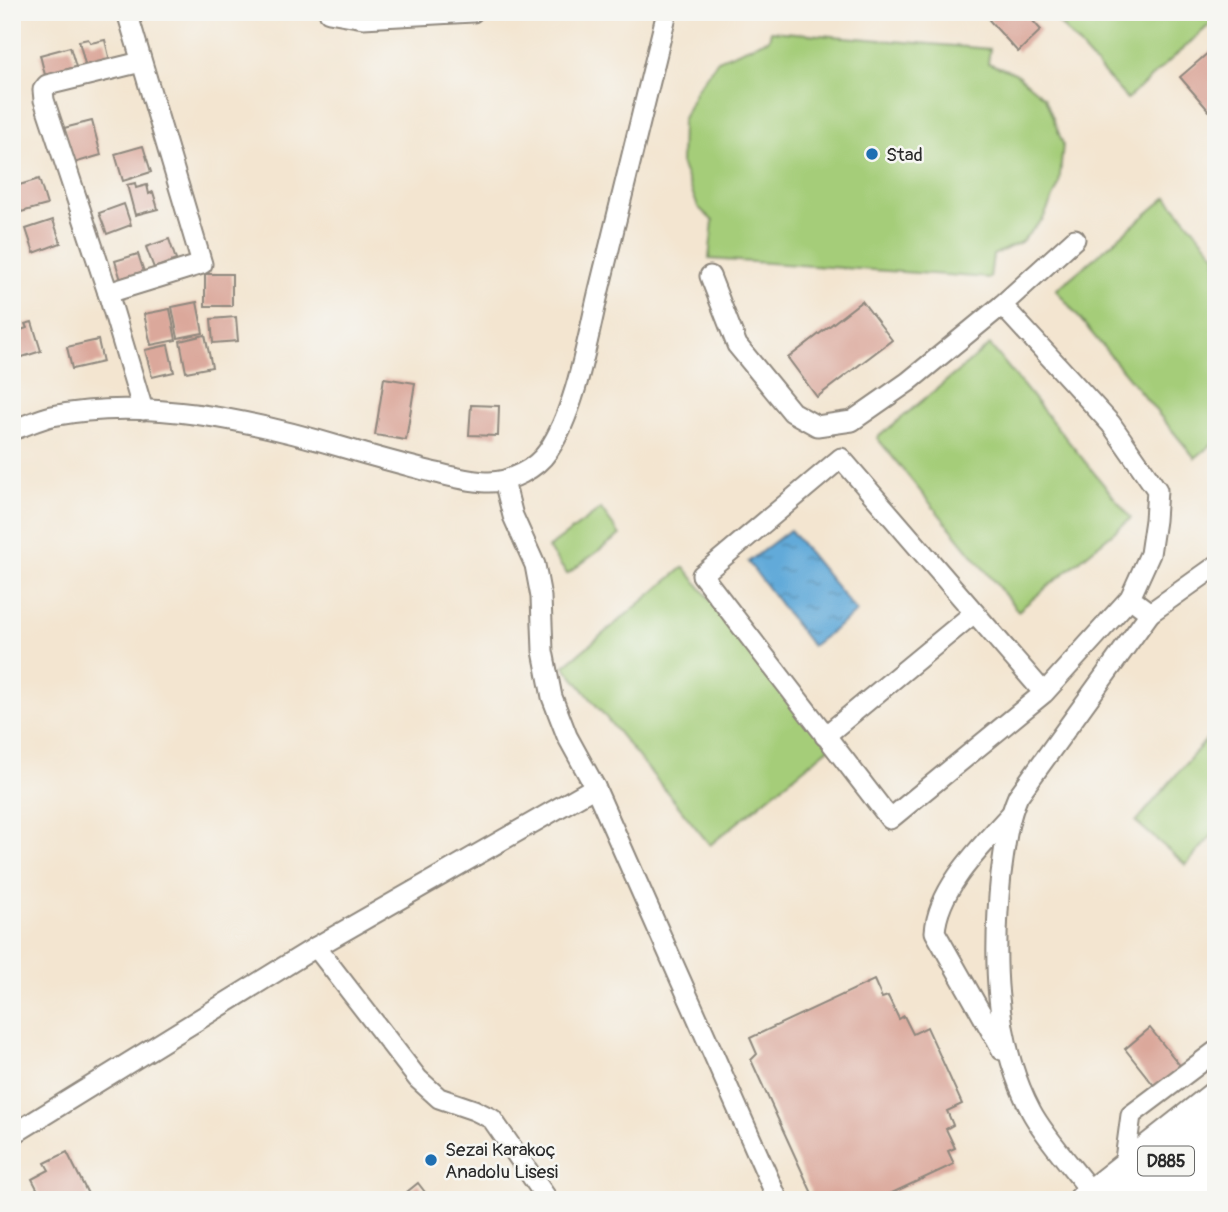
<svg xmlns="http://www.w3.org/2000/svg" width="1228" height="1212" font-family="Pangolin,sans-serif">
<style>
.pitch{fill:#a5cd79;stroke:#687c52;stroke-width:2}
.water{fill:url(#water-ripples);stroke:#466a82;stroke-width:2}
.building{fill:#dba89b}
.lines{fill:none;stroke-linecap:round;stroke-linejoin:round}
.minor-casing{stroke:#8f887e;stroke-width:23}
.highway-casing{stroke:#8f887e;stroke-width:32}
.minor{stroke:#fff;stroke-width:19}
.highway{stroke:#fff;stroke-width:28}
.poi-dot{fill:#1f6fb2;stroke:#f6f6f2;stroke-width:2.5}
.labels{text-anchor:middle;stroke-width:5;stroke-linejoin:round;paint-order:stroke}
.shield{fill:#f6f6f2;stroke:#686867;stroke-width:2}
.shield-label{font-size:18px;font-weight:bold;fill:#2b2b2b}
.poi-label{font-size:19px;fill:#2b2b2b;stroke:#f6f6f2;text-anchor:start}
</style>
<defs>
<pattern id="water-ripples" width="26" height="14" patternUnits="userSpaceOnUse" patternTransform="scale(1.75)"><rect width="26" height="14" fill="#62aad9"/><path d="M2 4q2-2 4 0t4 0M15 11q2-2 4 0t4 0" fill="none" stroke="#518bb0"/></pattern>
</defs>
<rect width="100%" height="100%" fill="#f6f6f2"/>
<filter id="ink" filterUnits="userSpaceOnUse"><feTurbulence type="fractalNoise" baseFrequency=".0143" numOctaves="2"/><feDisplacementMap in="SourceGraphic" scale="14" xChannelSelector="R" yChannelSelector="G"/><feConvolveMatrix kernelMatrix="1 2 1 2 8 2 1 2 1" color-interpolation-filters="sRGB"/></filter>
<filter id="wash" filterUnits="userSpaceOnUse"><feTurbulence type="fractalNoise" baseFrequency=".00686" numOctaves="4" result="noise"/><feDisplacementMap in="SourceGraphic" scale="28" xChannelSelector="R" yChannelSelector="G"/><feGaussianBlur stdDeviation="1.57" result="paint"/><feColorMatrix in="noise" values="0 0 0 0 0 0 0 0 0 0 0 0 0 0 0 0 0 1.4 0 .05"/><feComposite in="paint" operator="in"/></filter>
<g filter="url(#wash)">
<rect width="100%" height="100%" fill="#f3e5d0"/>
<!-- pitch -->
<g class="pitch">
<path d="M1049 12H1216V19L1127 99Z"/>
<path d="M771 31 990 49 988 63 1015 73 1045 98 1063 144 1059 185 1043 219 1021 242 993 255 990 278 709 259 713 221 698 207 681 163 682 121 696 90 718 60 769 39Z"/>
<path d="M1167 197 1216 255V441L1195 458 1056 290Z"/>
<path d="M990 345 1131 518 1018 611 877 438Z"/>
<path d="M601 509 620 535 567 574 548 548Z"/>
<path d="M684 567 830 747 710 845 564 666Z"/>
<path d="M1211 734 1216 738V831L1186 865 1136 822Z"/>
</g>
<!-- water -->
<path class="water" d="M790 530 857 612 812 646 748 562Z"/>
<g id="blocks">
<!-- building -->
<g class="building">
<path d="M997 12H1025L1041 30 1018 52 989 20Z"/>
<path d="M88 39 91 43 105 40 110 61 86 68 79 41Z"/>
<path d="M1216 46V106L1209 111 1180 77Z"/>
<path d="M70 47 76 67 45 75 40 55Z"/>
<path d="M92 121 101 155 74 163 64 128Z"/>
<path d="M143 146 151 172 123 181 115 154Z"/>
<path d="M39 179 47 205 21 212 13 187Z"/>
<path d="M135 183 136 188 147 185 149 194 153 192 158 209 135 215 127 185Z"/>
<path d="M124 204 131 225 107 234 99 213Z"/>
<path d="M53 220 61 243 34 253 26 229Z"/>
<path d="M169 239 176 260 154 268 146 247Z"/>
<path d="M138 254 145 275 122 283 115 261Z"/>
<rect x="205" y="274" width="27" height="32"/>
<path d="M862 301 892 340 817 397 788 358Z"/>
<path d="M197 302 203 333 178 338 172 307Z"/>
<path d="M170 309 176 340 151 345 144 314Z"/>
<path d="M236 317 238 341 213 343 211 319Z"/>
<path d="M32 322 41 351 16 359 12 347V333L27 328 25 324Z"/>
<path d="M205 335 212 367 186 372 180 341Z"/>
<path d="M98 340 103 362 72 369 67 347Z"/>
<path d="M168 345 174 372 152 377 145 350Z"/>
<path d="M384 378 415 383 406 440 375 435Z"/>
<path d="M471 405 499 406 498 436 469 435Z"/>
<path d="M874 980 882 998 888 996 899 1019 904 1016 913 1034 927 1027 962 1104 947 1111 953 1125 946 1129 955 1148 948 1151 954 1164 877 1200H815L751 1060 757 1054 750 1038Z"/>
<path d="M1150 1028 1182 1068 1156 1088 1125 1049Z"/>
<path d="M67 1152 89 1196 86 1198 87 1200H43L32 1179 49 1170 45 1163Z"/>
<path d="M418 1183 431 1200H397Z"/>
</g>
</g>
</g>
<g filter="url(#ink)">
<use href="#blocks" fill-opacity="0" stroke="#8f887e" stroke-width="2"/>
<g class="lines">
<!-- minor casing -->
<g class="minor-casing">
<g id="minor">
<path d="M329 12 363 18 473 12"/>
<path d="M141 62 47 85 43 90 44 100 108 293 143 410"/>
<path d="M710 276 737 345 792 412 817 426 852 421 908 382 1002 305 1111 424 1157 490 1155 520 1150 554 1130 598 1150 613 1018 796C1007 821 1005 847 1001 874 993 953 993 1039 1031 1111 1044 1136 1074 1169 1092 1193"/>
<path d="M108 293 202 264 127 12"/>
<path d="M1002 305 1075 239"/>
<path d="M12 430C25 426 39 419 52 416 146 397 255 421 345 448 374 457 402 464 432 472 450 476 470 482 489 482 510 482 536 469 548 451 576 410 587 340 599 290 621 198 644 105 667 12"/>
<path d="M504 481 513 516 535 565 541 597 543 651 552 697 567 736 595 787 778 1200"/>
<path d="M1150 613 1216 566"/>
<path d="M1044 693 841 458 702 575 890 819 1044 693 1130 598"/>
<path d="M825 736 974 613"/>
<path d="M316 947 418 1079 439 1098 474 1110 492 1119 548 1200"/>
<path d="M1002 1050 935 932C938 888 981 847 1010 815"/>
<path d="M12 1135 316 947 595 787"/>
<path d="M1124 1167 1131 1115 1216 1051"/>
</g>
</g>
<!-- highway casing -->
<g class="highway-casing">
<g id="highway">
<path d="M1083 1200 1216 1095"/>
<path d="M1116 1200 1216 1121"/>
<path d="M1151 1200 1216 1149"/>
<path d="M1186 1200 1216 1176"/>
</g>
</g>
<!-- minor -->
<use href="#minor" class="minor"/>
<!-- highway -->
<use href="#highway" class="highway"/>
</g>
</g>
<!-- markers -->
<g class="poi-dot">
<circle cx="872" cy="154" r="7"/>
<circle cx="431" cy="1160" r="7"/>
</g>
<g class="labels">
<!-- shield labels -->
<rect class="shield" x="1138" y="1146.5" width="56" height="29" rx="5"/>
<g class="shield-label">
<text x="1166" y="1167">D885</text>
</g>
<!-- poi labels -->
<g class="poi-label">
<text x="886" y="161">Stad</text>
<text x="445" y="1156">Sezai Karakoç<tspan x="445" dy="22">Anadolu Lisesi</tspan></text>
</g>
</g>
<!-- margin -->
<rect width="1228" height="1212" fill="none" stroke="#f6f6f2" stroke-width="42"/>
</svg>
